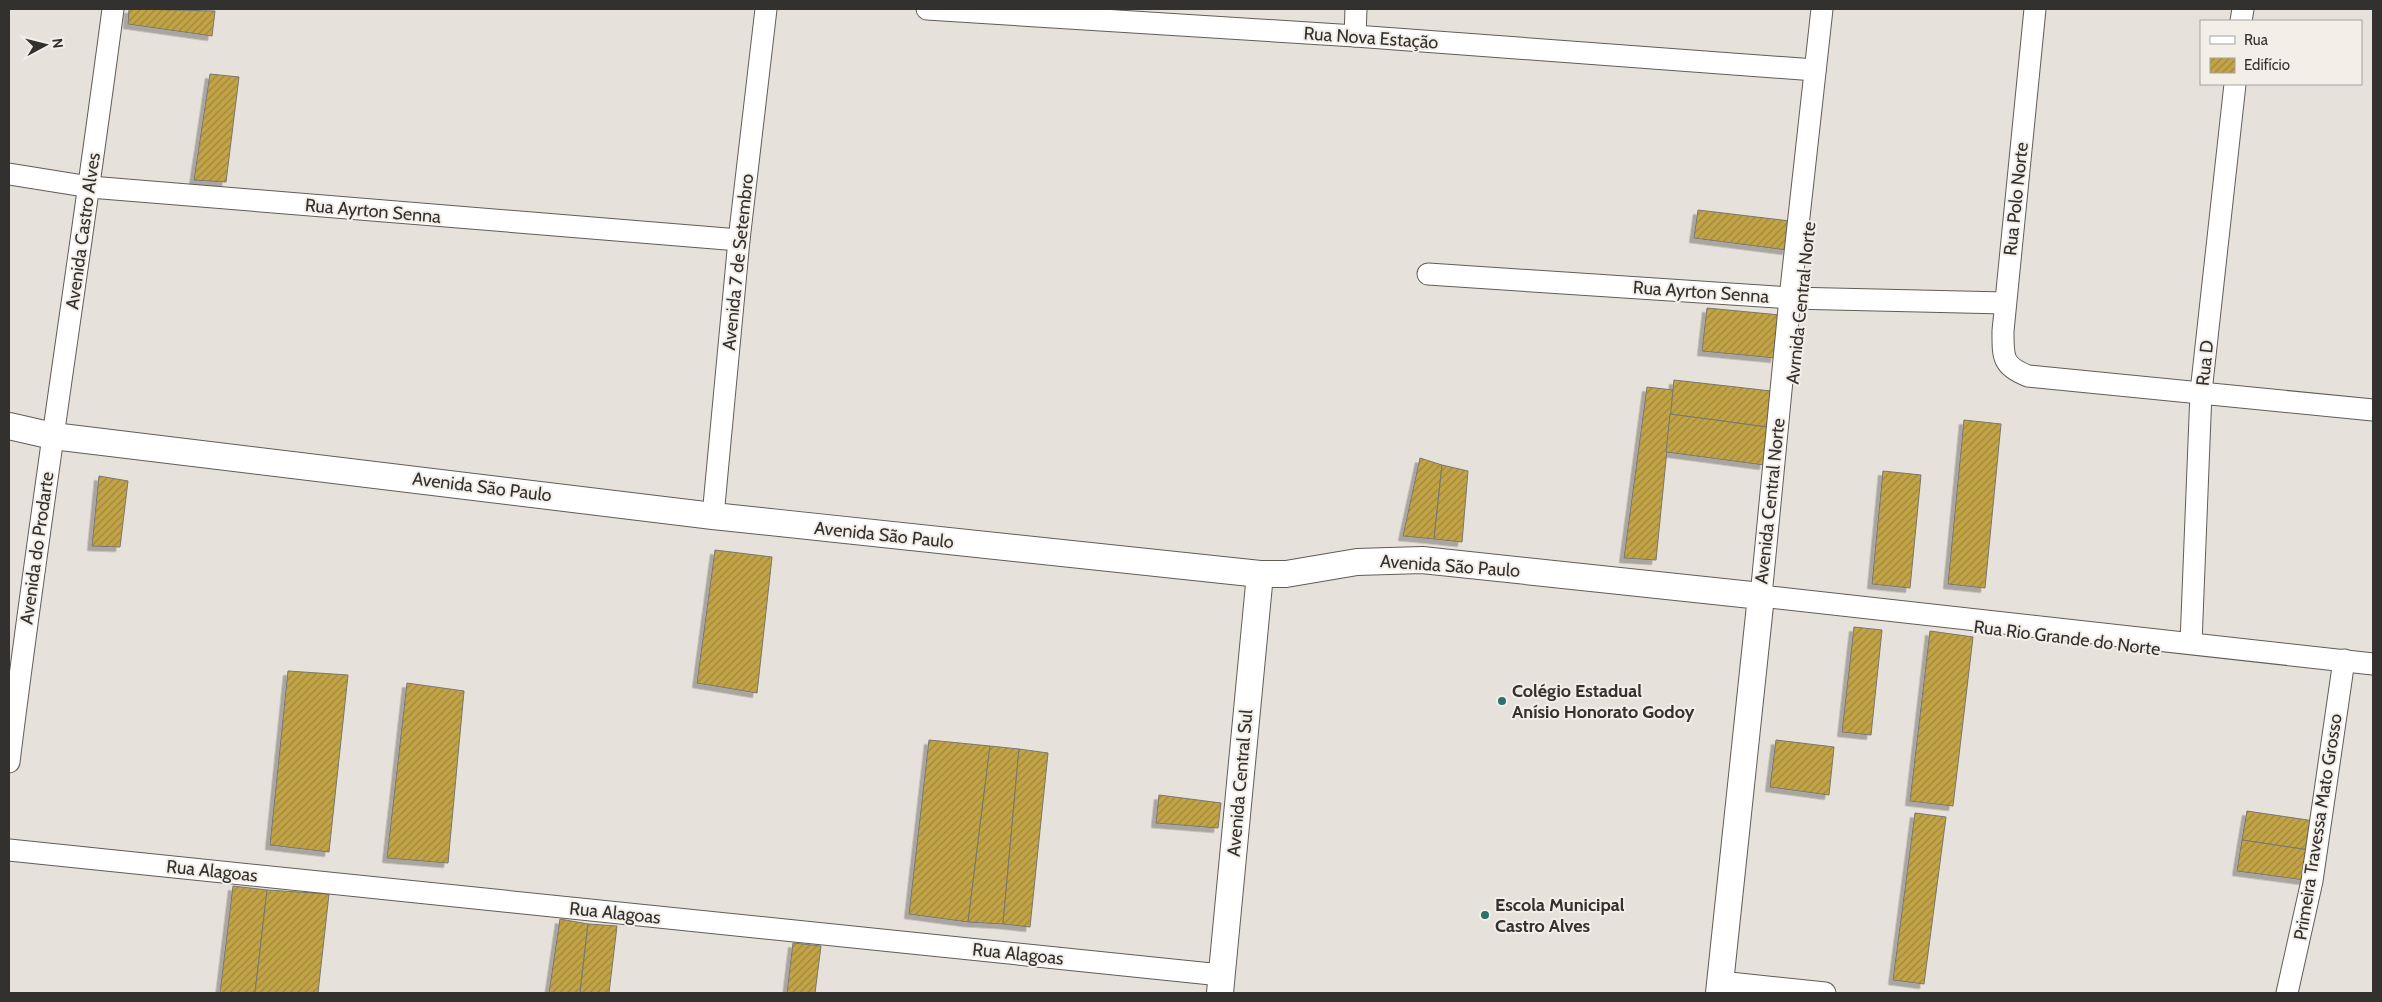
<svg xmlns="http://www.w3.org/2000/svg" width="2382" height="1002" font-family="Cabin,sans-serif">
<style>
.building{fill:url(#building-hatch);stroke:#797770;filter:url(#shadow)}
.lines{fill:none;stroke-linecap:round;stroke-linejoin:round}
.minor-casing{stroke:#625c57;stroke-width:23}
.major-casing{stroke:#625c57;stroke-width:28}
.minor{stroke:#fff;stroke-width:21}
.major{stroke:#fff;stroke-width:26}
.poi-dot{fill:#28716d;stroke:#f4eee8;stroke-width:2}
.labels{text-anchor:middle;stroke-width:4;stroke-linejoin:round;paint-order:stroke}
.street-label{font-size:18px;fill:#33312f;stroke:#f4eee8}
.poi-label{font-size:18px;font-weight:bold;fill:#33312f;stroke:#f4eee8;text-anchor:start}
</style>
<defs>
<pattern id="building-hatch" width="6" height="6" patternUnits="userSpaceOnUse" patternTransform="scale(1.25)"><rect width="6" height="6" fill="#c2a446"/><path d="M-1 1l2-2M0 6l6-6M5 7l2-2" fill="none" stroke="#9e863b"/></pattern>
<filter id="shadow"><feDropShadow dx="-4.5" dy="4.5" stdDeviation="0" flood-color="#0004"/></filter>
</defs>
<rect width="100%" height="100%" fill="#e7e1db"/>
<!-- building -->
<g class="building">
<path d="M129 9 215 11 212 36 128 24Z"/>
<path d="M210 74 239 77 226 182 194 180Z"/>
<path d="M1698 210 1790 221 1787 250 1694 238Z"/>
<path d="M1707 308 1780 315 1775 358 1702 351Z"/>
<path d="M1674 380 1771 391 1767 427 1670 414Z"/>
<path d="M1647 387 1673 390 1656 560 1624 558Z"/>
<path d="M1670 414 1767 427 1764 465 1666 452Z"/>
<path d="M1964 420 2001 424 1985 588 1948 584Z"/>
<path d="M1420 458 1442 465 1434 539 1403 536Z"/>
<path d="M1442 465 1468 471 1462 542 1434 539Z"/>
<path d="M1883 471 1921 475 1910 588 1872 584Z"/>
<path d="M99 476 128 481 120 547 92 546Z"/>
<path d="M715 550 772 557 757 693 697 683Z"/>
<path d="M1854 627 1882 630 1871 735 1842 732Z"/>
<path d="M1930 631 1973 637 1953 806 1910 801Z"/>
<path d="M288 671 348 675 329 852 270 845Z"/>
<path d="M407 683 464 691 448 863 387 858Z"/>
<path d="M929 740 990 746 968 922 909 914Z"/>
<path d="M1776 740 1834 747 1829 795 1770 787Z"/>
<path d="M990 746 1019 749 1003 924 968 922Z"/>
<path d="M1019 749 1048 753 1030 927 1003 924Z"/>
<path d="M1159 795 1221 803 1218 828 1156 823Z"/>
<path d="M2247 811 2321 822 2316 851 2242 840Z"/>
<path d="M1915 813 1946 817 1924 984 1893 980Z"/>
<path d="M2242 840 2316 851 2312 881 2237 871Z"/>
<path d="M233 886 267 890 255 993H220Z"/>
<path d="M267 890 329 894 318 993H255Z"/>
<path d="M560 919 588 924 580 993H549Z"/>
<path d="M588 924 617 926 609 993H580Z"/>
<path d="M793 943 821 946 815 993H787Z"/>
</g>
<g class="lines">
<!-- minor casing -->
<g class="minor-casing">
<g id="minor">
<path d="M927 9 1355 36 1815 70"/>
<path d="M1822 9 1790 298 1761 596 2373 664"/>
<path d="M2035 9 2003 331C2003 357 2002 366 2028 376L2373 410"/>
<path d="M2241 21 2243 9"/>
<path d="M1355 36 1356 9"/>
<path d="M9 174 90 187 739 240"/>
<path d="M1428 274 1790 298 2005 303"/>
<path d="M713 516 739 240 766 9"/>
<path d="M2191 643 2201 392 2235 84"/>
<path d="M9 762C40 511 80 260 113 9"/>
<path d="M9 850 1221 975"/>
<path d="M1720 982 1825 993"/>
<path d="M2287 993 2312 881 2344 660"/>
</g>
</g>
<!-- major casing -->
<g class="major-casing">
<g id="major">
<path d="M9 426 53 436 713 516 1260 574H1286L1357 562 1422 560 1761 596 1719 993"/>
<path d="M1220 993 1260 574"/>
</g>
</g>
<!-- minor -->
<use href="#minor" class="minor"/>
<!-- major -->
<use href="#major" class="major"/>
</g>
<!-- markers -->
<g class="poi-dot">
<circle cx="1502" cy="701" r="5"/>
<circle cx="1485" cy="915" r="5"/>
</g>
<g class="labels">
<!-- street labels -->
<g class="street-label">
<text transform="translate(1371 38) rotate(4)" y="6">Rua Nova Estação</text>
<text transform="translate(2016 199) rotate(-84)" y="6">Rua Polo Norte</text>
<text transform="translate(373 211) rotate(5)" y="6">Rua Ayrton Senna</text>
<text transform="translate(83 231) rotate(-82)" y="6">Avenida Castro Alves</text>
<text transform="translate(738 262) rotate(-84)" y="6">Avenida 7 de Setembro</text>
<text transform="translate(1701 292) rotate(4)" y="6">Rua Ayrton Senna</text>
<text transform="translate(1801 303) rotate(-84)" y="6">Avrnida Central Norte</text>
<text transform="translate(2205 363) rotate(-84)" y="6">Rua D</text>
<text transform="translate(482 487) rotate(7)" y="6">Avenida São Paulo</text>
<text transform="translate(1770 501) rotate(-84)" y="6">Avenida Central Norte</text>
<text transform="translate(884 535) rotate(6)" y="6">Avenida São Paulo</text>
<text transform="translate(37 548) rotate(-82)" y="6">Avenida do Prodarte</text>
<text transform="translate(1450 566) rotate(4)" y="6">Avenida São Paulo</text>
<text transform="translate(2067 638) rotate(7)" y="6">Rua Rio Grande do Norte</text>
<text transform="translate(1240 783) rotate(-85)" y="6">Avenida Central Sul</text>
<text transform="translate(2318 827) rotate(-81)" y="6">Primeira Travessa Mato Grosso</text>
<text transform="translate(212 871) rotate(6)" y="6">Rua Alagoas</text>
<text transform="translate(615 913) rotate(6)" y="6">Rua Alagoas</text>
<text transform="translate(1018 954) rotate(6)" y="6">Rua Alagoas</text>
</g>
<!-- poi labels -->
<g class="poi-label">
<text x="1512" y="697">Colégio Estadual<tspan x="1512" dy="21">Anísio Honorato Godoy</tspan></text>
<text x="1495" y="911">Escola Municipal<tspan x="1495" dy="21">Castro Alves</tspan></text>
</g>
</g>
<!-- border -->
<rect width="2382" height="1002" fill="none" stroke="#33312f" stroke-width="20"/>
<!-- legend -->
<rect x="2200" y="20" width="162" height="65" fill="#f4eee8" stroke="#a7a29e"/>
<rect x="2210" y="36" width="25" height="8" fill="#ffffff" stroke="#a7a29e"/>
<text x="2244" y="45" font-size="15" fill="#33312f">Rua</text>
<rect x="2210" y="58" width="25" height="15" fill="url(#building-hatch)" stroke="#a7a29e"/>
<text x="2244" y="70" font-size="15" fill="#33312f">Edifício</text>
<!-- north arrow -->
<g transform="translate(45 45) rotate(83)" stroke="#f4eee8" stroke-width="4" paint-order="stroke">
<path d="M0-4L9 19L0 12L-9 19Z" fill="#33312f"/>
<text y="-8" font-size="14" font-weight="bold" text-anchor="middle" fill="#33312f">N</text>
</g>
</svg>
